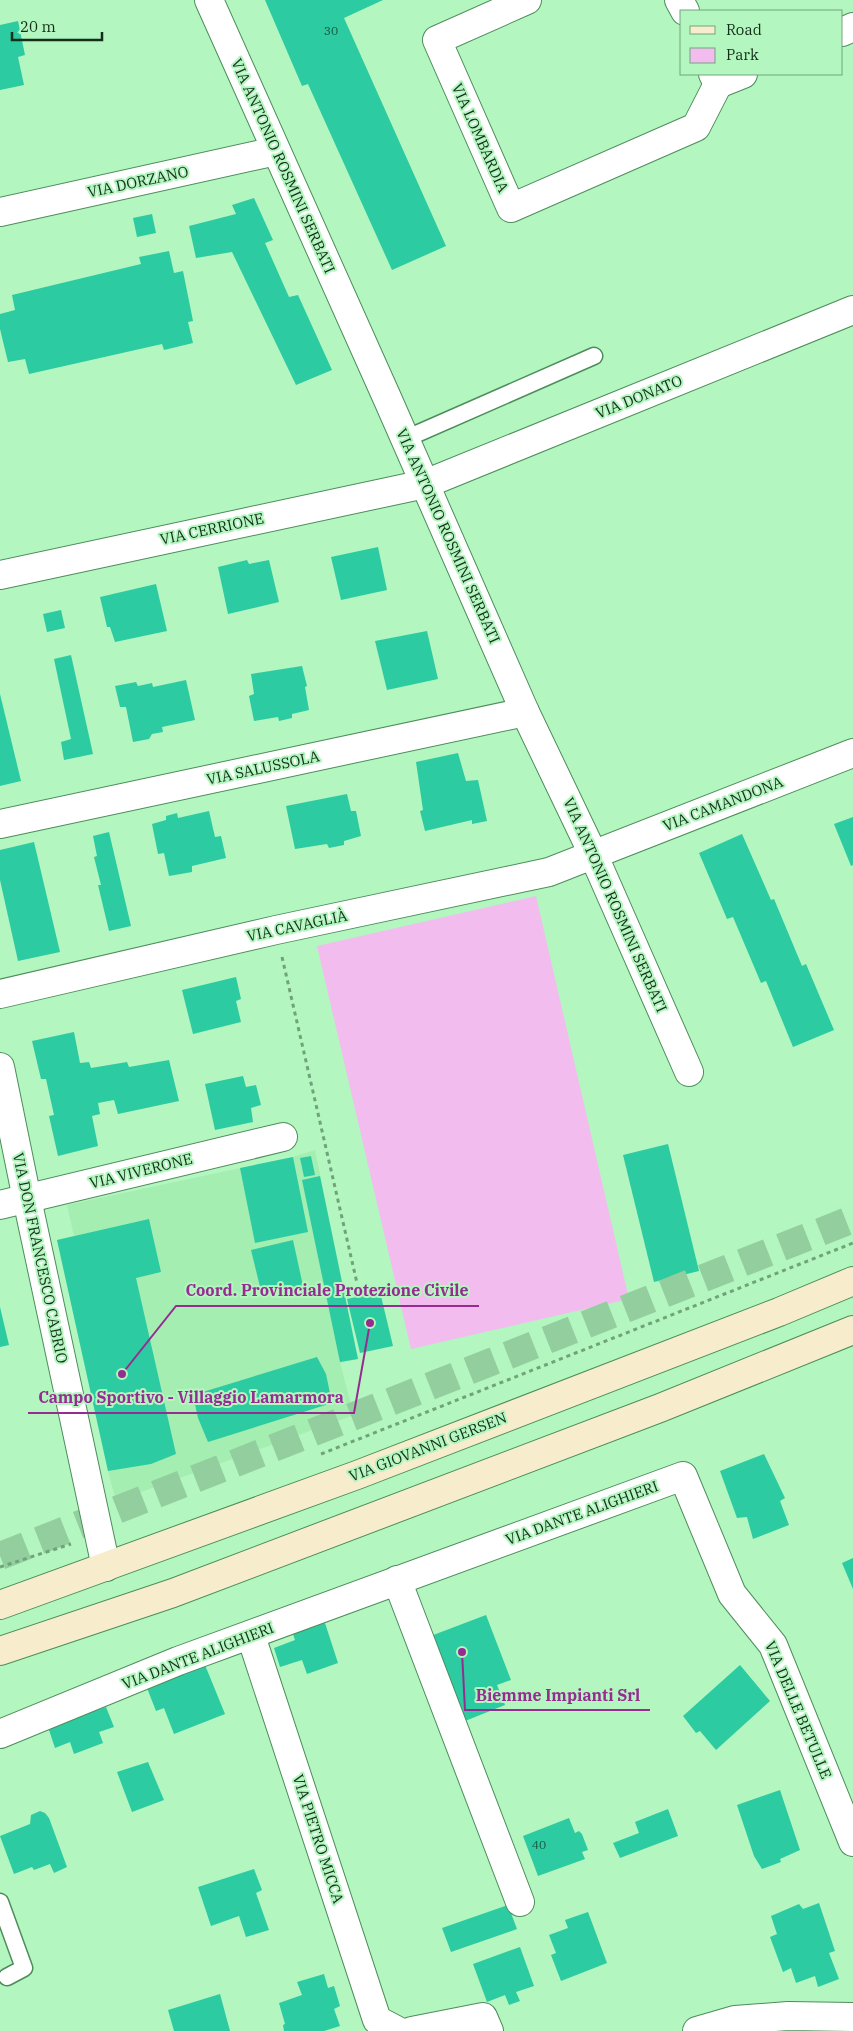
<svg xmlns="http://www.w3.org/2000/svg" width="853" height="2031" font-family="'IBM Plex Serif',serif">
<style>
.built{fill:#a4eeb2}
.green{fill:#f3bcee}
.building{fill:#2ccba1}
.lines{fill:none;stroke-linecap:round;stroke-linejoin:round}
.highway-tunnel{stroke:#93ce9e;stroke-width:28;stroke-dasharray:28 14;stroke-linecap:butt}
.lane-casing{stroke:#4d8d5b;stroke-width:19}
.street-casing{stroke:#4d8d5b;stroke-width:30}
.secondary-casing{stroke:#4d8d5b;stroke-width:30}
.path{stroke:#70a37a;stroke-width:3;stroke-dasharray:4 4;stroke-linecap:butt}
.lane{stroke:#fff;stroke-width:16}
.street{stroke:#fff;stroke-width:28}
.secondary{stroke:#f7eccb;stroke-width:28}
.labels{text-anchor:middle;stroke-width:4;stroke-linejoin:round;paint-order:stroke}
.number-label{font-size:12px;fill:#19553b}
.street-label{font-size:15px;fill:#132e19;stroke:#b3f6bf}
.leader{fill:none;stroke:#952d91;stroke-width:2}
.callout-dot{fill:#952d91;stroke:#b3f6bf;stroke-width:2}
.callout-label{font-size:16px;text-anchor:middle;font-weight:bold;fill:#952d91;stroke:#b3f6bf;stroke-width:4;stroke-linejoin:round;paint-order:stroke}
</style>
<rect width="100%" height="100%" fill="#b3f6bf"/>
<!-- built -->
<path class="built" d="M315 1150 358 1359 340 1363 354 1415 116 1501 108 1471 57 1240 74 1236 67 1205 293 1157Z"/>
<!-- green -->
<path class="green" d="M536 896 629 1299 411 1349 317 946Z"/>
<!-- building -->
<g class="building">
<path d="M265 0H383L344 18 446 246 392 270 308 84 302 86Z"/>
<path d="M18 21 25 55 18 57 24 85 0 90V25Z"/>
<path d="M254 198 273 240 265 243 289 297 298 295 332 370 296 385 232 252 196 258 189 226 236 214 232 205Z"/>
<path d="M152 214 156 233 137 237 133 218Z"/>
<path d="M169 251 174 273 183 271 193 321 188 322 193 343 164 350 162 344 29 374 25 359 8 362 0 329V314L15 310 12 295 141 264 139 257Z"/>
<path d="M378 547 387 590 341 600 331 557Z"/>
<path d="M247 560 249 564 269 560 279 602 228 614 218 567Z"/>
<path d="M156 584 167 631 115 642 110 627H107L100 597Z"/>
<path d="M61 610 65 628 47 632 43 614Z"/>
<path d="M427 631 438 679 387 690 375 641Z"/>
<path d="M71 655 93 754 64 760 61 742 71 739 54 659Z"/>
<path d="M302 666 307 686 305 687 309 710 292 714V718L279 721 278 717 254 721 249 696 254 694 251 674Z"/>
<path d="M186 680 195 720 162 727 163 732 152 734 149 739 133 742 126 707H120L115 686 136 682 138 686 152 683 153 687Z"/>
<path d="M0 694 21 781 0 786Z"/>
<path d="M458 753 466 781 478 780 487 821 472 824V820L425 831 420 811 423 810 416 762Z"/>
<path d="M347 794 351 811H356L361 836 344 841V845L329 848 327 844 295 849 286 806Z"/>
<path d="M209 811 215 837 221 836 226 858 192 866V872L169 876 164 853 158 854 152 824 166 820V816L177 813 178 818Z"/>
<path d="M853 817V865L851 866 834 824Z"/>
<path d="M109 832 131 926 109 931 98 885H101L94 857 97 856 93 836Z"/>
<path d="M742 834 771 900 774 899 802 966 806 964 834 1030 793 1047 766 981 761 983 733 917 727 919 699 853Z"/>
<path d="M34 842 60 952 18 961 0 880V850Z"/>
<path d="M236 977 241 999 236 1001 241 1022 193 1034 182 990Z"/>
<path d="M74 1032 80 1063 89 1062 91 1068 127 1062 129 1067 169 1060 179 1101 118 1114 114 1100 98 1103 100 1114 92 1116 98 1146 58 1156 49 1116 54 1115 46 1079H41L32 1041Z"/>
<path d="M243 1076 246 1087 256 1085 261 1105 251 1108 253 1122 215 1130 205 1084Z"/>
<path d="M668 1144 699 1271 654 1282 623 1155Z"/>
<path d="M311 1156 315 1175 304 1177 300 1158Z"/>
<path d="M293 1157 308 1232 255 1243 240 1168Z"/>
<path d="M320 1176 358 1359 340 1362 302 1180Z"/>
<path d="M149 1219 161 1272 136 1278 176 1454 151 1464 108 1471 57 1240Z"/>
<path d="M293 1240 303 1286 262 1295 251 1250Z"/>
<path d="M380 1292 393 1346 360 1353 347 1299Z"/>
<path d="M0 1307 9 1345 0 1347Z"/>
<path d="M317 1357 326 1374 332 1403 208 1442 198 1418 193 1395Z"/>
<path d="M764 1454 785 1498 780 1501 789 1525 753 1539 747 1517 737 1518 720 1471Z"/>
<path d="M853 1558V1589L842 1563Z"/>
<path d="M486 1615 511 1680 497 1685 505 1705 460 1723 428 1637Z"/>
<path d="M325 1623 338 1663 307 1674 302 1660 280 1667 274 1648 295 1640 293 1634Z"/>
<path d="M205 1665 225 1714 174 1734 164 1708 156 1711 147 1688Z"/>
<path d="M740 1665 770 1701 716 1750 700 1731 696 1733 683 1716Z"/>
<path d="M106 1707 114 1727 99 1732 103 1743 74 1754 70 1742 55 1748 48 1727Z"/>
<path d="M148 1762 164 1800 132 1812 117 1772Z"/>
<path d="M780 1790 800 1850 780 1859 781 1862 762 1869 754 1856 737 1805Z"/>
<path d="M668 1809 678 1836 620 1858 613 1843 639 1833 635 1822Z"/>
<path d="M40 1811 45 1813 49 1818 67 1867 54 1873 50 1864 34 1870 32 1867 14 1874 0 1836 30 1824 31 1815Z"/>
<path d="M569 1818 575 1833 579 1831 582 1834 588 1850 582 1852 585 1859 538 1876 523 1836Z"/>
<path d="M254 1869 262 1890 256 1893 269 1930 246 1937 239 1916 211 1926 198 1887Z"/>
<path d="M819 1903 835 1951 829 1953 839 1979 818 1987 815 1976 796 1983 791 1968 783 1972 770 1937 777 1934 771 1916 799 1904 803 1909Z"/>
<path d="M508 1905 517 1929 451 1952 442 1928Z"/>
<path d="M588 1912 607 1963 561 1981 551 1955 556 1953 549 1935 568 1928 565 1920Z"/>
<path d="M520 1947 534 1986 516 1992 520 2001 509 2005 505 1995 487 2002 473 1964Z"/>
<path d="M324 1974 328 1988 334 1986 340 2006 334 2009 340 2026 324 2031H284L283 2025 285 2024 279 2003 302 1995 297 1982Z"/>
<path d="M220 1994 230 2031H174L168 2010Z"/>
</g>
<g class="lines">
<!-- highway-tunnel -->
<path class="highway-tunnel" d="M0 1556 853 1219"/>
<!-- lane casing -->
<g class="lane-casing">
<g id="lane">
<path d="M405 439 594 356"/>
<path d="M0 1902 24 1968 7 1977"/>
</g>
</g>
<!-- street casing -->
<g class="street-casing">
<g id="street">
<path d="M209 0 388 400 525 712 593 854 689 1072"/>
<path d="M527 0 437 40 511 208 696 127 718 84"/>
<path d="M679 0 685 11"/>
<path d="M842 32 853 27"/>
<path d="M713 74 718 84 743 74"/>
<path d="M0 212 276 151"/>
<path d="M0 575 425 484 853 310"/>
<path d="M0 824 525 712"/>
<path d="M0 994 276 930 549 872 853 753"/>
<path d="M0 1067 27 1199 106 1567"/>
<path d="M0 1205 283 1137"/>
<path d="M397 1580 520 1902"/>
<path d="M251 1636 377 2020 398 2031"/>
<path d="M0 1734 178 1661 683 1476 732 1594 773 1645 853 1842"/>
<path d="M412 2031 483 2017 489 2031"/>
<path d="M697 2031 735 2020 788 2016 853 2017"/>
</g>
</g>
<!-- secondary casing -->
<g class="secondary-casing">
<g id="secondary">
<path d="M0 1605 357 1475 779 1312 853 1281"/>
<path d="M0 1651 173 1593 660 1408 853 1330"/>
</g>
</g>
<!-- path -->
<g class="path">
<path d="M282 957 357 1283"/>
<path d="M321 1454 853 1243"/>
<path d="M0 1567 71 1544"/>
</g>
<!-- lane -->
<use href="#lane" class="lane"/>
<!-- street -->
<use href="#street" class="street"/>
<!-- secondary -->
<use href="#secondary" class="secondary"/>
</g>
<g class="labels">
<!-- number labels -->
<g class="number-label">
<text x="331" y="35">30</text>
<text x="539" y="1849">40</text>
</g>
<!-- street labels -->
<g class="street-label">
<text transform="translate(480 138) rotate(66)" y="5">VIA LOMBARDIA</text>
<text transform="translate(283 166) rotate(66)" y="5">VIA ANTONIO ROSMINI SERBATI</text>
<text transform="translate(138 182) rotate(-12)" y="5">VIA DORZANO</text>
<text transform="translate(639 397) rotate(-22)" y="5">VIA DONATO</text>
<text transform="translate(212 529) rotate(-12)" y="5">VIA CERRIONE</text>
<text transform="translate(448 536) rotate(66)" y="5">VIA ANTONIO ROSMINI SERBATI</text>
<text transform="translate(263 768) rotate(-12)" y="5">VIA SALUSSOLA</text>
<text transform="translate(723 804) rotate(-21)" y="5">VIA CAMANDONA</text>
<text transform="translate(615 905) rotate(66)" y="5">VIA ANTONIO ROSMINI SERBATI</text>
<text transform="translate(297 926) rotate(-12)" y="5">VIA CAVAGLIÀ</text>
<text transform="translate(141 1171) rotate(-14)" y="5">VIA VIVERONE</text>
<text transform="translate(40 1258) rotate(78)" y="5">VIA DON FRANCESCO CABRIO</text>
<text transform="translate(428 1447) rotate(-21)" y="5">VIA GIOVANNI GERSEN</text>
<text transform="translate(582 1513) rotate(-20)" y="5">VIA DANTE ALIGHIERI</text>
<text transform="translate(198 1656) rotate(-21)" y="5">VIA DANTE ALIGHIERI</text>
<text transform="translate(798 1710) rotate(67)" y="5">VIA DELLE BETULLE</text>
<text transform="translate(318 1839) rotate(72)" y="5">VIA PIETRO MICCA</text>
</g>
</g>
<!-- callouts -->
<path class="leader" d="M122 1374L176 1306H479M370 1323L354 1413H28M462 1652L465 1710H650"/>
<g class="callout-dot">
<circle cx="122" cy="1374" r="5"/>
<circle cx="370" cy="1323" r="5"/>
<circle cx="462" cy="1652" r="5"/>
</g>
<g class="callout-label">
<text x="327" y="1296">Coord. Provinciale Protezione Civile</text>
<text x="191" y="1403">Campo Sportivo - Villaggio Lamarmora</text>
<text x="558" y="1701">Biemme Impianti Srl</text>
</g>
<!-- legend -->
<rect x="680" y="10" width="162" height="65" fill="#b3f6bf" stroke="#73a67d"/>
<rect x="690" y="26" width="25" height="8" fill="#f7eccb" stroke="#73a67d"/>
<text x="726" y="35" font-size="15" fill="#132e19">Road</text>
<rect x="690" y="48" width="25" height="15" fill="#f3bcee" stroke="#73a67d"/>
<text x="726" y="60" font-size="15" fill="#132e19">Park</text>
<!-- scale -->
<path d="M12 32v8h90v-8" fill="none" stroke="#132e19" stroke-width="2.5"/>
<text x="20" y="32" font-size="15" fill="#132e19" stroke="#b3f6bf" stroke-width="4" paint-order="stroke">20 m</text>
</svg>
